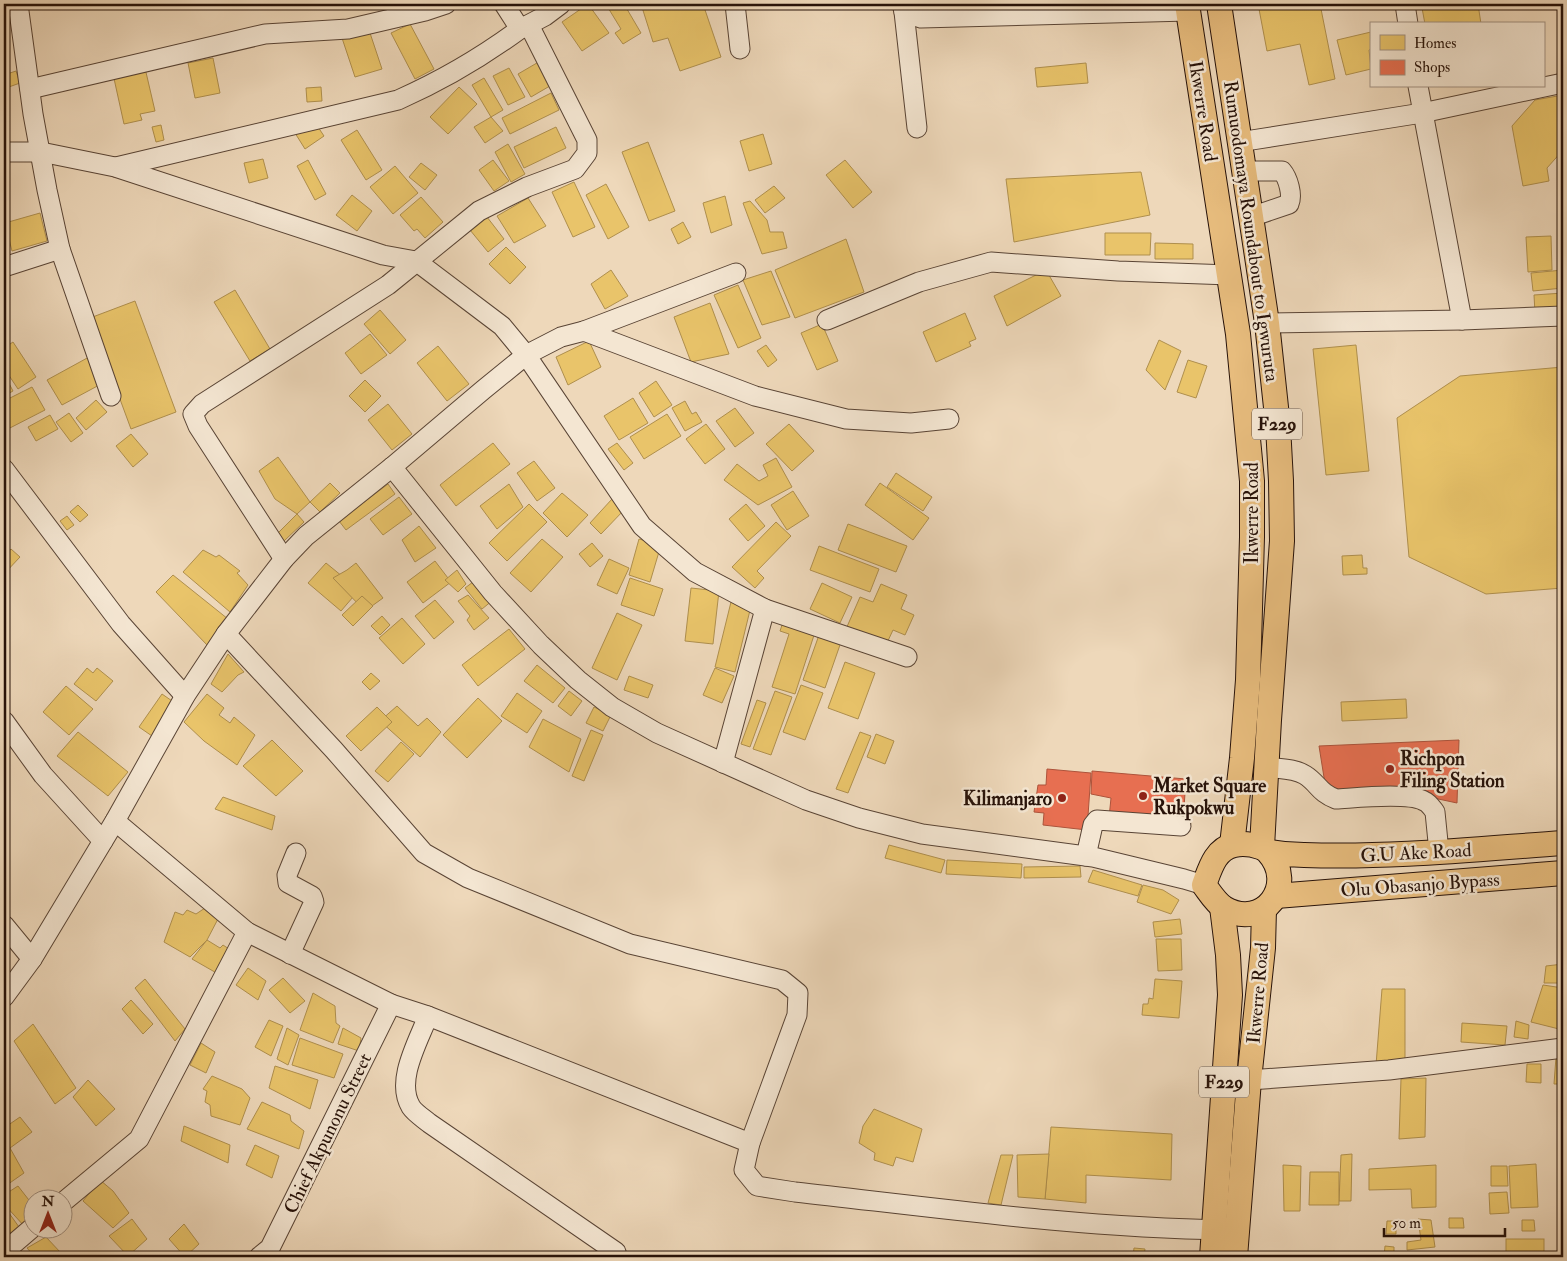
<svg xmlns="http://www.w3.org/2000/svg" width="1567" height="1261" font-family="'IM FELL Double Pica',serif">
<style>
.homes{fill:#e9c46a;stroke:#af8f4d}
.shops{fill:#e76f51;stroke:#ad533b}
.lines{fill:none;stroke-linecap:round;stroke-linejoin:round}
.minor-casing{stroke:#594435;stroke-width:21}
.major-casing{stroke:#271209;stroke-width:26}
.minor{stroke:#f4e6d2;stroke-width:19}
.major{stroke:#e7bc7d;stroke-width:24}
.poi-dot{fill:#8f2418;stroke:#f4e6d2;stroke-width:2}
.labels{text-anchor:middle;stroke-width:5;stroke-linejoin:round;paint-order:stroke}
.shield{fill:#f4e6d2;stroke:#645245;stroke-width:1}
.shield-label{font-size:18px;font-weight:bold;fill:#271209}
.street-label{font-size:19px;fill:#271209;stroke:#f4e6d2}
.poi-label{font-size:19px;font-weight:bold;fill:#271209;stroke:#f4e6d2;text-anchor:start}
</style>
<rect width="100%" height="100%" fill="#eed8ba"/>
<filter id="stains"><feTurbulence type="fractalNoise" baseFrequency=".004" numOctaves="4"/><feColorMatrix values="0 0 0 0 .2 0 0 0 0 .09 0 0 0 0 .02 0 0 0 .5 -.17"/></filter>
<radialGradient id="worn" r=".72"><stop offset=".6" stop-color="#630" stop-opacity="0"/><stop offset="1" stop-color="#630" stop-opacity=".3"/></radialGradient>
<!-- homes -->
<g class="homes">
<path d="M588 4 609 33 582 51 562 22Z"/>
<path d="M611 4H624L641 33 623 44 615 33 621 29 607 6Z"/>
<path d="M641 4H703L721 57 680 71 668 38 653 42Z"/>
<path d="M1285 4H1320L1335 79 1309 85 1300 44 1267 51 1259 9Z"/>
<path d="M1447 4H1478L1481 24H1425L1422 8Z"/>
<path d="M410 24 434 69 415 79 391 33Z"/>
<path d="M369 30 382 69 355 77 342 38Z"/>
<path d="M1371 32V49L1369 50 1371 69 1346 75 1337 40Z"/>
<path d="M213 58 220 93 195 98 188 63Z"/>
<path d="M542 60 555 83 531 97 518 74Z"/>
<path d="M1086 63 1088 83 1037 87 1035 68Z"/>
<path d="M145 68 155 111 140 114 142 120 124 124 113 74Z"/>
<path d="M509 68 525 97 508 105 493 76Z"/>
<path d="M16 71 20 83 6 88 4 75Z"/>
<path d="M484 78 503 110 491 117 472 85Z"/>
<path d="M321 87 322 101 307 102 306 88Z"/>
<path d="M459 87 477 104 448 134 430 117Z"/>
<path d="M551 93 559 110 510 134 502 118Z"/>
<path d="M1563 95V150L1547 168 1549 181 1523 186 1512 126 1535 100Z"/>
<path d="M491 117 503 131 485 143 474 127Z"/>
<path d="M314 121 324 136 305 149 295 133Z"/>
<path d="M161 125 164 140 156 142 152 127Z"/>
<path d="M556 127 566 148 524 168 514 147Z"/>
<path d="M357 130 382 170 366 180 341 140Z"/>
<path d="M763 134 772 164 749 171 740 141Z"/>
<path d="M648 142 675 211 649 221 622 152Z"/>
<path d="M508 144 525 174 511 182 495 152Z"/>
<path d="M263 159 268 178 249 183 244 163Z"/>
<path d="M308 160 326 194 315 200 297 166Z"/>
<path d="M493 160 509 181 494 191 479 170Z"/>
<path d="M845 160 872 192 853 208 826 175Z"/>
<path d="M421 163 437 175 425 190 409 177Z"/>
<path d="M395 166 418 193 393 214 370 187Z"/>
<path d="M1141 172 1150 215 1014 242 1006 179Z"/>
<path d="M574 182 595 227 573 237 552 192Z"/>
<path d="M606 184 629 227 608 239 586 195Z"/>
<path d="M774 186 785 198 765 213 755 200Z"/>
<path d="M352 195 372 211 357 231 336 215Z"/>
<path d="M725 196 732 225 711 233 703 203Z"/>
<path d="M421 197 443 222 425 238 417 229 414 231 400 215Z"/>
<path d="M528 198 546 226 514 243 497 216Z"/>
<path d="M750 201 767 220 770 232H783L787 248 762 254 743 203Z"/>
<path d="M40 213 47 241 12 251 5 223Z"/>
<path d="M487 217 504 239 488 252 470 230Z"/>
<path d="M683 222 691 237 678 244 671 229Z"/>
<path d="M1105 233H1151L1150 255H1105Z"/>
<path d="M1551 236 1552 270 1528 272 1526 237Z"/>
<path d="M846 239 864 292 795 318 775 270Z"/>
<path d="M1155 243 1193 244V259H1155Z"/>
<path d="M506 247 526 267 510 284 489 264Z"/>
<path d="M611 270 628 296 605 309 591 284Z"/>
<path d="M1046 270 1061 296 1007 326 994 296Z"/>
<path d="M1563 270V288L1533 291 1531 273Z"/>
<path d="M771 271 790 317 762 325 743 280Z"/>
<path d="M738 285 761 338 738 348 714 295Z"/>
<path d="M235 290 270 349 250 361 214 302Z"/>
<path d="M1563 293V311L1535 313 1534 295Z"/>
<path d="M135 301 176 412 131 429 90 318Z"/>
<path d="M710 303 729 354 691 362 674 317Z"/>
<path d="M380 310 406 340 390 354 364 324Z"/>
<path d="M965 313 976 339 969 342 971 346 936 362 923 332Z"/>
<path d="M822 324 838 361 817 370 801 333Z"/>
<path d="M370 334 387 355 361 374 345 353Z"/>
<path d="M1159 340 1181 351 1165 390 1146 370Z"/>
<path d="M589 341 601 367 568 385 556 357Z"/>
<path d="M13 342 36 377 18 389 4 368V348Z"/>
<path d="M766 345 777 360 768 367 757 351Z"/>
<path d="M1356 345 1369 471 1326 475 1313 349Z"/>
<path d="M438 346 469 384 447 401 417 363Z"/>
<path d="M89 357 103 383 62 405 47 380Z"/>
<path d="M1188 360 1207 366 1196 398 1177 392Z"/>
<path d="M1563 367V588L1486 594 1409 557 1397 418 1460 376Z"/>
<path d="M4 374 13 391 4 396Z"/>
<path d="M365 380 381 396 365 412 349 396Z"/>
<path d="M656 381 672 405 654 417 639 393Z"/>
<path d="M32 387 45 410 4 431V401Z"/>
<path d="M633 398 648 423 619 440 604 416Z"/>
<path d="M96 400 107 412 86 430 76 418Z"/>
<path d="M685 401 692 414 696 412 702 422 685 431 672 408Z"/>
<path d="M388 404 412 434 392 450 368 420Z"/>
<path d="M735 408 754 433 735 447 716 421Z"/>
<path d="M69 413 83 433 71 442 56 422Z"/>
<path d="M667 414 681 436 644 459 630 437Z"/>
<path d="M50 415 58 429 36 441 28 427Z"/>
<path d="M706 424 725 449 705 464 686 439Z"/>
<path d="M789 424 814 451 792 471 766 444Z"/>
<path d="M131 434 148 454 133 467 116 446Z"/>
<path d="M493 443 510 464 456 506 440 485Z"/>
<path d="M617 443 633 463 624 470 608 449Z"/>
<path d="M278 457 310 502 297 514 275 499 259 471Z"/>
<path d="M776 458 792 487 758 505 724 480 737 464 759 481 768 476 763 465Z"/>
<path d="M534 461 555 488 537 501 517 473Z"/>
<path d="M896 473 932 497 923 511 887 487Z"/>
<path d="M330 483 340 493 320 512 310 502Z"/>
<path d="M880 483 929 518 913 540 865 505Z"/>
<path d="M388 484 395 494 346 530 339 521Z"/>
<path d="M509 484 523 507 497 529 480 506Z"/>
<path d="M793 491 809 516 787 530 771 505Z"/>
<path d="M562 493 588 515 567 537 543 513Z"/>
<path d="M399 497 412 514 383 535 370 519Z"/>
<path d="M612 499 624 510 601 534 590 523Z"/>
<path d="M529 504 547 522 507 561 489 543Z"/>
<path d="M746 504 765 526 748 541 729 519Z"/>
<path d="M78 505 88 515 80 522 70 512Z"/>
<path d="M297 514 304 522 284 541 277 534Z"/>
<path d="M67 516 74 525 67 530 60 521Z"/>
<path d="M776 522 791 536 757 571 764 578 755 588 732 567Z"/>
<path d="M848 524 907 546 896 572 838 550Z"/>
<path d="M419 526 436 548 415 562 402 540Z"/>
<path d="M542 539 563 557 531 592 510 573Z"/>
<path d="M639 539 661 545 650 582 629 575Z"/>
<path d="M592 543 603 556 590 567 579 554Z"/>
<path d="M819 546 879 569 870 592 810 570Z"/>
<path d="M11 549 20 557 4 574V557Z"/>
<path d="M203 550 216 557 219 555 240 571 237 573 248 585 230 612 183 572Z"/>
<path d="M1362 555 1363 568H1367V574L1343 575 1342 556Z"/>
<path d="M609 559 629 568 617 594 597 585Z"/>
<path d="M435 561 451 582 423 603 407 582Z"/>
<path d="M326 563 359 590 341 611 308 583Z"/>
<path d="M356 563 383 598 365 611 333 578 347 570Z"/>
<path d="M457 570 466 584 458 592 445 580Z"/>
<path d="M173 575 228 619 208 646 156 592Z"/>
<path d="M630 578 663 589 654 616 621 605Z"/>
<path d="M477 579 493 600 482 609 465 588Z"/>
<path d="M822 583 852 597 840 623 810 609Z"/>
<path d="M881 584 907 595 901 609 914 615 905 635 893 630 886 645 846 629 860 597 873 602Z"/>
<path d="M691 588 719 591 713 644 685 641Z"/>
<path d="M468 595 489 618 474 630 467 620 470 616 458 601Z"/>
<path d="M362 596 373 606 353 626 342 615Z"/>
<path d="M435 600 454 622 434 639 415 616Z"/>
<path d="M731 602 751 606 735 672 715 667Z"/>
<path d="M617 613 642 625 617 680 592 668Z"/>
<path d="M382 616 390 625 380 635 371 626Z"/>
<path d="M402 618 425 644 403 664 379 638Z"/>
<path d="M784 619 816 629 795 694 772 687 789 634 780 631Z"/>
<path d="M509 629 525 649 478 686 462 665Z"/>
<path d="M819 635 841 642 825 688 803 680Z"/>
<path d="M228 654 244 672 238 675 222 692 211 684Z"/>
<path d="M845 662 875 673 858 719 828 708Z"/>
<path d="M537 665 565 688 553 703 524 681Z"/>
<path d="M87 668 93 673 97 668 113 681 96 701 74 684Z"/>
<path d="M715 668 734 676 722 703 703 695Z"/>
<path d="M371 673 380 681 370 690 362 682Z"/>
<path d="M629 676 653 685 648 698 624 690Z"/>
<path d="M801 685 823 693 805 740 783 732Z"/>
<path d="M66 686 93 709 69 735 43 712Z"/>
<path d="M569 691 582 701 571 716 558 706Z"/>
<path d="M775 691 792 697 771 755 753 749Z"/>
<path d="M517 693 542 711 527 733 501 716Z"/>
<path d="M162 694 175 703 152 736 139 727Z"/>
<path d="M207 694 224 708 219 715 230 723 234 717 255 735 237 765 204 741 184 722Z"/>
<path d="M478 698 502 721 467 758 443 735Z"/>
<path d="M1406 699 1407 718 1342 721 1341 702Z"/>
<path d="M757 700 766 703 750 747 741 744Z"/>
<path d="M397 706 418 726 427 718 441 732 420 757 380 721Z"/>
<path d="M377 707 392 722 361 751 346 736Z"/>
<path d="M594 707 611 715 603 731 586 723Z"/>
<path d="M543 719 581 739 569 772 529 747Z"/>
<path d="M591 730 603 735 584 781 572 776Z"/>
<path d="M78 732 128 772 108 796 57 756Z"/>
<path d="M860 732 871 736 848 793 836 789Z"/>
<path d="M876 734 894 741 885 764 867 757Z"/>
<path d="M272 740 303 771 276 796 243 766Z"/>
<path d="M401 742 414 754 388 782 375 771Z"/>
<path d="M223 797 275 816 272 830 215 809Z"/>
<path d="M889 845 945 860 941 873 885 858Z"/>
<path d="M947 860 1022 864 1021 878 946 874Z"/>
<path d="M1080 866 1081 877 1024 878V867Z"/>
<path d="M1093 870 1142 885 1138 896 1088 882Z"/>
<path d="M1143 885 1163 890 1179 900 1171 914 1137 902Z"/>
<path d="M205 908 219 917 207 940 190 957 164 942 175 912 183 915 187 910 196 914Z"/>
<path d="M1180 919 1182 934 1155 937 1153 922Z"/>
<path d="M1156 939H1181L1182 970 1158 971Z"/>
<path d="M207 940 220 948 223 945 232 951 220 975 192 959Z"/>
<path d="M1563 964V987L1558 986 1559 983H1544L1546 966Z"/>
<path d="M248 968 266 981 258 1000 236 985Z"/>
<path d="M283 978 305 1001 290 1013 269 990Z"/>
<path d="M145 979 185 1029 175 1041 135 988Z"/>
<path d="M1155 979 1182 981 1179 1018 1142 1015 1143 1004H1148L1149 998 1153 999Z"/>
<path d="M1543 985 1563 988V1030L1531 1022Z"/>
<path d="M1382 989H1405V1063L1376 1065Z"/>
<path d="M313 993 335 1006 336 1023 340 1026 333 1043 300 1030Z"/>
<path d="M131 1000 153 1024 143 1034 122 1009Z"/>
<path d="M269 1020 283 1026 271 1056 255 1047Z"/>
<path d="M1516 1021 1529 1025 1528 1039 1514 1037Z"/>
<path d="M1462 1023 1507 1026 1505 1045 1461 1042Z"/>
<path d="M33 1024 76 1088 55 1104 14 1041Z"/>
<path d="M287 1028 299 1035 288 1065 277 1059Z"/>
<path d="M343 1028 361 1038 359 1051 338 1044Z"/>
<path d="M300 1038 343 1054 334 1078 292 1065Z"/>
<path d="M201 1043 215 1052 206 1073 190 1065Z"/>
<path d="M1556 1057H1563V1084H1554Z"/>
<path d="M1527 1064H1541V1083L1526 1082Z"/>
<path d="M275 1066 318 1080 310 1109 269 1088Z"/>
<path d="M212 1076 242 1089 250 1098 240 1125 211 1116 210 1105 205 1102 207 1091 203 1089Z"/>
<path d="M1426 1078 1425 1137 1399 1139 1401 1079Z"/>
<path d="M88 1080 115 1109 96 1126 73 1097Z"/>
<path d="M262 1102 290 1115 291 1121 304 1131 299 1149 247 1129Z"/>
<path d="M874 1109 922 1129 913 1162 896 1157 893 1166 874 1160 875 1153 859 1143 863 1126Z"/>
<path d="M20 1117 32 1132 10 1148 4 1136V1128Z"/>
<path d="M184 1126 230 1145 228 1163 181 1141Z"/>
<path d="M1051 1127 1172 1134 1171 1180 1086 1175V1203L1045 1199Z"/>
<path d="M255 1145 279 1156 272 1178 246 1165Z"/>
<path d="M10 1148 24 1173 4 1187V1153Z"/>
<path d="M1049 1154 1045 1199 1018 1197 1017 1155Z"/>
<path d="M1352 1154 1351 1201H1339L1341 1155Z"/>
<path d="M1001 1155H1013L1001 1205 988 1203Z"/>
<path d="M1536 1164 1538 1207 1511 1208 1509 1166Z"/>
<path d="M1283 1165 1301 1166 1300 1211H1284Z"/>
<path d="M1436 1165V1207L1412 1208 1411 1189 1369 1190V1169Z"/>
<path d="M1491 1166H1507L1508 1186H1491Z"/>
<path d="M1310 1172H1339V1205H1309Z"/>
<path d="M100 1180 113 1191 129 1213 113 1228 83 1201Z"/>
<path d="M18 1186 32 1204V1219L25 1227 4 1204V1195Z"/>
<path d="M1507 1192 1509 1213 1490 1214 1489 1193Z"/>
<path d="M4 1206 19 1227 4 1238Z"/>
<path d="M1449 1218H1463L1464 1228H1449Z"/>
<path d="M132 1219 147 1239 128 1256 109 1236Z"/>
<path d="M1418 1219 1431 1220 1435 1247 1407 1250V1242L1421 1240Z"/>
<path d="M1522 1220H1534L1535 1231H1522Z"/>
<path d="M1387 1221H1396V1234H1386Z"/>
<path d="M184 1224 199 1244 185 1257 169 1239Z"/>
<path d="M46 1237 61 1253 60 1257H35L27 1248Z"/>
<rect x="1506" y="1239" width="38" height="18"/>
<path d="M1385 1246 1394 1247V1257H1384Z"/>
<path d="M1134 1248 1145 1249 1144 1257H1133Z"/>
</g>
<!-- shops -->
<g class="shops">
<path d="M1459 740 1457 803 1429 797 1327 796 1319 746Z"/>
<path d="M1047 769 1091 773 1087 830 1043 825 1044 813 1034 812 1038 785H1046Z"/>
<path d="M1092 771 1186 779 1183 822 1109 818 1111 798 1091 794Z"/>
</g>
<g class="lines">
<!-- minor casing -->
<g class="minor-casing">
<g id="minor">
<path d="M18 4 33 114 47 190 60 249 111 396"/>
<path d="M504 4 520 29 545 16 561 4"/>
<path d="M735 4 740 49"/>
<path d="M902 4 904 12 921 18 1188 11"/>
<path d="M1405 4 1408 24"/>
<path d="M904 12 917 128"/>
<path d="M1418 86 1462 320"/>
<path d="M30 89 265 34 348 29 425 11 446 4"/>
<path d="M1239 142 1422 113 1563 83"/>
<path d="M4 152H41L115 167 383 255 416 261 502 326 526 355 642 526 695 572 765 609 907 657"/>
<path d="M116 167 398 100C441 81 482 57 520 29"/>
<path d="M1244 171H1282C1288 178 1293 195 1289 204L1251 217"/>
<path d="M4 267 60 249"/>
<path d="M827 320 919 282 991 262 1118 271 1230 275"/>
<path d="M1267 323 1462 320 1563 316"/>
<path d="M584 331 736 273"/>
<path d="M392 467 493 593 541 645 578 680 612 707 657 733 806 800 859 818 922 834 1093 857 1184 879 1204 885"/>
<path d="M4 469 121 624 185 696"/>
<path d="M284 559 198 426 193 414 202 404 388 285 479 211 527 187 575 169 587 153V140L529 25"/>
<path d="M226 634 334 750 424 853 468 878 630 944 782 980 798 993 797 1015 750 1143 744 1170 757 1186 795 1192C939 1208 1082 1228 1226 1230"/>
<path d="M4 721 43 775 103 841"/>
<path d="M723 763 765 609"/>
<path d="M1267 767C1280 769 1294 768 1305 775 1318 783 1319 793 1336 799 1355 798 1408 792 1424 801 1429 803 1432 808 1435 812L1439 852"/>
<path d="M115 821 247 932 391 1004 428 1016 750 1143"/>
<path d="M1086 856 1093 825 1097 820 1181 826"/>
<path d="M4 925 32 959"/>
<path d="M290 954 314 902 312 896 288 883 287 875 296 853"/>
<path d="M4 997 32 959 115 821 185 696 226 634 284 559 306 536 392 467 483 390 526 355 561 337 584 331 755 396 846 419 911 423 949 419"/>
<path d="M428 1016C418 1042 395 1081 411 1107 415 1113 423 1118 429 1123L616 1252"/>
<path d="M1249 1080 1389 1070 1563 1048"/>
<path d="M62 1203 139 1139 247 932"/>
<path d="M4 1252 32 1228"/>
<path d="M259 1257 270 1248 391 1004"/>
</g>
</g>
<!-- major casing -->
<g class="major-casing">
<g id="major">
<path d="M1187 4 1238 334 1252 481V537L1248 680 1242 758 1232 845"/>
<path d="M1219 4 1267 323 1278 426 1281 481 1282 541 1269 720 1262 847"/>
<path d="M1268 852C1298 885 1263 931 1224 908 1216 903 1210 893 1204 885 1210 869 1215 849 1234 845 1243 843 1251 844 1260 847 1264 848 1266 851 1270 852 1281 854 1293 855 1304 855 1391 858 1477 849 1563 843"/>
<path d="M1276 896 1563 873"/>
<path d="M1212 1257 1230 995 1228 955 1222 907"/>
<path d="M1235 1257 1249 1080 1263 948 1264 909"/>
</g>
</g>
<!-- minor -->
<use href="#minor" class="minor"/>
<!-- major -->
<use href="#major" class="major"/>
</g>
<!-- markers -->
<g class="poi-dot">
<circle cx="1390" cy="769" r="5"/>
<circle cx="1143" cy="796" r="5"/>
<circle cx="1062" cy="798" r="5"/>
</g>
<g class="labels">
<!-- shield labels -->
<g class="shield">
<rect x="1252" y="408.5" width="50" height="31" rx="4"/>
<rect x="1199" y="1066.5" width="50" height="31" rx="4"/>
</g>
<g class="shield-label">
<text x="1277" y="430">F229</text>
<text x="1224" y="1088">F229</text>
</g>
<!-- street labels -->
<g class="street-label">
<text transform="translate(1204 111) rotate(81)" y="7">Ikwerre Road</text>
<text transform="translate(1252 231) rotate(82)" y="7">Rumuodomaya Roundabout to Igwuruta</text>
<text transform="translate(1251 513) rotate(-90)" y="7">Ikwerre Road</text>
<text transform="translate(1416 852) rotate(-3)" y="7">G.U Ake Road</text>
<text transform="translate(1420 884) rotate(-4)" y="7">Olu Obasanjo Bypass</text>
<text transform="translate(1257 993) rotate(-85)" y="7">Ikwerre Road</text>
<text transform="translate(327 1133) rotate(-64)" y="7">Chief Akpunonu Street</text>
</g>
<!-- poi labels -->
<g class="poi-label">
<text x="1400" y="765">Richpon<tspan x="1400" dy="22">Filing Station</tspan></text>
<text x="1153" y="792">Market Square<tspan x="1153" dy="22">Rukpokwu</tspan></text>
<text x="1052" y="805" text-anchor="end">Kilimanjaro</text>
</g>
</g>
<!-- margin -->
<rect width="1567" height="1261" fill="none" stroke="#eed8ba" stroke-width="20"/>
<rect x="5" y="5" width="1557" height="1251" fill="none" stroke="#271209" stroke-width="2.5"/>
<rect x="10" y="10" width="1547" height="1241" fill="none" stroke="#271209"/>
<!-- legend -->
<rect x="1370" y="22" width="175" height="65" fill="#f4e6d2" stroke="#a29182"/>
<rect x="1380" y="35" width="25" height="15" fill="#e9c46a" stroke="#a29182"/>
<text x="1414" y="48" font-size="15" fill="#271209">Homes</text>
<rect x="1380" y="60" width="25" height="15" fill="#e76f51" stroke="#a29182"/>
<text x="1414" y="72" font-size="15" fill="#271209">Shops</text>
<!-- north arrow -->
<g transform="translate(48 1214)"><circle r="24" fill="#f4e6d2" stroke="#a29182"/>
<path d="M0-4L9 19L0 12L-9 19Z" fill="#8f2418"/>
<text y="-8" font-size="14" font-weight="bold" text-anchor="middle" fill="#271209">N</text>
</g>
<!-- scale -->
<path d="M1384 1228v8h121v-8" fill="none" stroke="#271209" stroke-width="2.5"/>
<text x="1392" y="1228" font-size="15" fill="#271209" stroke="#f4e6d2" stroke-width="4" paint-order="stroke">50 m</text>
<rect width="100%" height="100%" filter="url(#stains)"/>
<rect width="100%" height="100%" fill="url(#worn)"/>
</svg>
